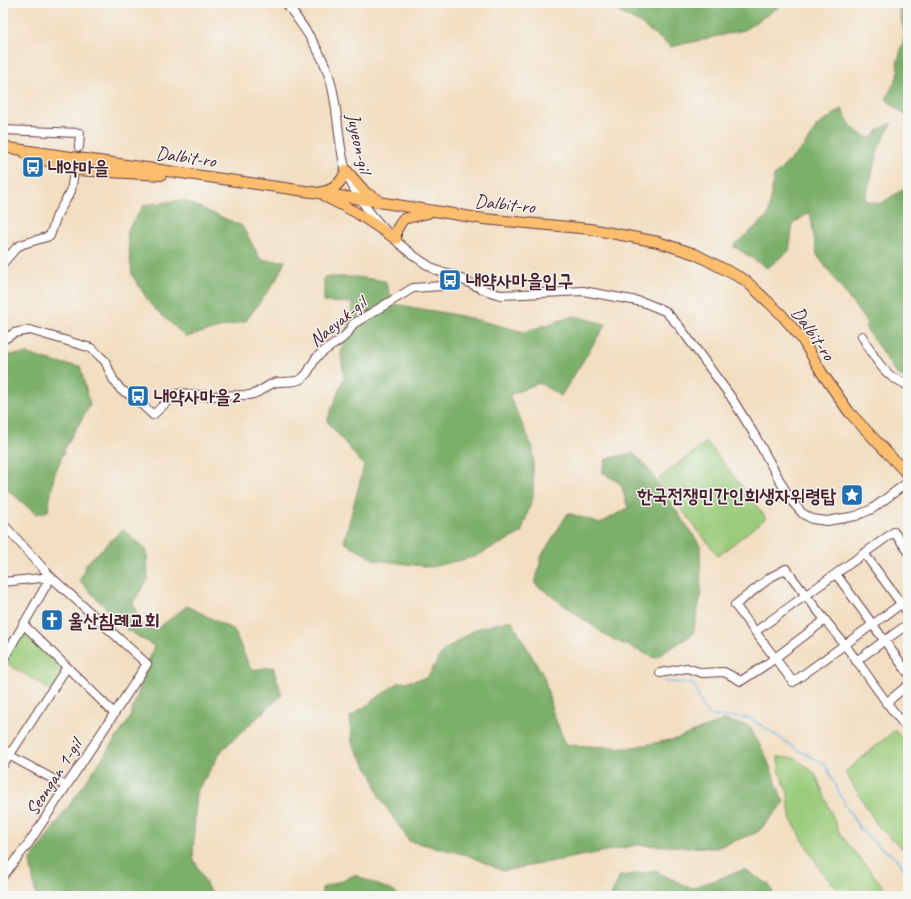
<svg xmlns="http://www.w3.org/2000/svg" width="911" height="899" font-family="Caveat,'Poor Story',sans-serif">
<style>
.green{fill:#9acb7a;stroke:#727552}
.forest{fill:#7baf6a;stroke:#62674a}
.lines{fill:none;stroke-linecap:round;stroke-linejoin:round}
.stream{stroke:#6eb1e3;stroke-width:1.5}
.minor-casing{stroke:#633c42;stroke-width:10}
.major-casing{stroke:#633c42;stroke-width:12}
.minor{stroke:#fff;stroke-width:8}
.major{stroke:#fbbd6e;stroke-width:10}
.labels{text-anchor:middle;stroke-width:3;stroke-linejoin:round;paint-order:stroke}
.street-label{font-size:19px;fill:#4a1f2b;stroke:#f6f6f2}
.poi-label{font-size:19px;font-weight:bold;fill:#4a1f2b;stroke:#f6f6f2;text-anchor:start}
</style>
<rect width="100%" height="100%" fill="#f6f6f2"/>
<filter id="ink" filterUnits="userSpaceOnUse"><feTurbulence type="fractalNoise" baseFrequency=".025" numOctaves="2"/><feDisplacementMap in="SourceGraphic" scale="8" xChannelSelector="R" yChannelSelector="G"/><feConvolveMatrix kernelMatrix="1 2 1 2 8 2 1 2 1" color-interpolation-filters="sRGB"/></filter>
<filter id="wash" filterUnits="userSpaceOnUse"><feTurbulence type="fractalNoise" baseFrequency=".012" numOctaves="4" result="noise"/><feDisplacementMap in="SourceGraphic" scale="16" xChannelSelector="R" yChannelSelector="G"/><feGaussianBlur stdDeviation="0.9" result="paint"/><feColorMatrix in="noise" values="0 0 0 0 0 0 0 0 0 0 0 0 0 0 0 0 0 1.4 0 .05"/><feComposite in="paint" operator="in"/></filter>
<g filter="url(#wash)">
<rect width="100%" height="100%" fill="#f2dec1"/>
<!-- green -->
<g class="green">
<path d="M707 442 766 518 718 556 658 479Z"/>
<path d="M23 624 67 667 52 691 3 661Z"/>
<path d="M895 730 908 745V815L906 817 908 820V854L878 826 845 772Z"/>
<path d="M778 757 795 758 815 773 840 834 891 896H845L823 874 790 818 788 794 779 769Z"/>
</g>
<!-- forest -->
<g class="forest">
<path d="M602 3H785L744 30 671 47 641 24Z"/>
<path d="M897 3H908V118L886 99 899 73 897 64 905 34Z"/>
<path d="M842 109C846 121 858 138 873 138L878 130 892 123 879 147 865 200 880 204 908 186V380L896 373 865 327 867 323 817 255 810 212 793 224 789 251 767 268 733 246 768 216 774 176 804 146 817 126Z"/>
<path d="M183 200 242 226 261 260 285 261 276 280 246 321 186 337 151 305 132 275 127 231 144 205Z"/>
<path d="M324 277H357L385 281 394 304 462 316 524 332 574 316 606 324 561 396 539 383 509 395 533 448V497L521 533 474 557 431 567 375 560 344 542 364 466 327 421 344 377 341 354 353 303 324 302Z"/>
<path d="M28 354 57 363 80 366 90 405 67 444 54 476 48 511 36 514 3 486V355Z"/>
<path d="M633 453 646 466 700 545 701 594 693 634 655 658 608 637 535 584 542 555 568 513 600 523 628 508 621 484 602 472 606 459Z"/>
<path d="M123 529 147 551 148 579 133 602 140 625 156 630 187 606 234 630 251 670 273 667 282 695 222 750 196 793 193 858 209 890 219 896H36L30 861 129 720 154 646 126 629 80 581 86 564Z"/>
<path d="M511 620 544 677 553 713 566 745 628 748 676 739 724 720 749 726 765 754 784 803 758 832 716 848 637 845 503 871 467 855 409 841 379 796 373 777 352 743 350 717 398 683 427 678 443 651 476 629Z"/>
<path d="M744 870 769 884 774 896H611L620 876 655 871 691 888Z"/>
<path d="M355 875 395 892 399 896H322V888Z"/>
</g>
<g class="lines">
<!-- stream -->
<path class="stream" d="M664 682 692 683 696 690 703 709 711 716 750 718 798 750 825 764 845 805 860 829 878 846 898 859 908 875"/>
</g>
</g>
<g filter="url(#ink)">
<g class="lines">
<!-- minor casing -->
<g class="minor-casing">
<g id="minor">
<path d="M286 3C302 25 321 50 329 76 338 103 337 135 344 163 352 202 399 249 434 269 441 273 449 274 457 277 472 284 485 292 501 295L583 291 643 302 665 311 679 326 731 397 754 434 790 499 802 513 812 519 827 521 856 516 872 509 908 482"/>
<path d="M3 130 80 133 79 147"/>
<path d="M3 263 17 247 23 244 50 236 57 215 71 191 75 166"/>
<path d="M862 336C870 350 879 367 892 377 897 380 903 382 908 386"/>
<path d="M3 340 14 333 30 330 91 348 105 361 113 379 121 390 134 397 153 415 174 395 181 393 208 396 249 395C259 394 265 386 274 383 283 380 292 384 301 379 310 374 311 363 317 357 330 344 345 342 353 324L413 288 442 286 456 277"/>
<path d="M3 524 51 577 147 664 28 844 3 876"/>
<path d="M864 553 908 613"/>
<path d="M836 574 908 673"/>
<path d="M3 582 51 577"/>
<path d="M908 599 793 682 735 605 771 577 786 569C809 601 834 630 857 661 874 684 889 708 908 729"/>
<path d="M23 624 114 713"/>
<path d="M756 631 894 532 908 551"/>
<path d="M3 660 51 577"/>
<path d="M856 661 908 624"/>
<path d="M660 673 687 668 702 673 724 672 741 681 767 664 825 620"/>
<path d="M886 703 908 685"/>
<path d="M3 752 66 786"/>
<path d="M3 765 67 667"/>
</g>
</g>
<!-- major casing -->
<g class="major-casing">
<g id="major">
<path d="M3 144 9 148 360 199 484 219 590 229 658 242 695 254 745 280 781 314 802 339 822 373 849 412 908 475"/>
<path d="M26 154 75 170 161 175"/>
<path d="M322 192C335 190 342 182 346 170L366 193 377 199"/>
<path d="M326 197 357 213 396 239"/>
<path d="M396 239V231L403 219 428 213"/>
</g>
</g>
<!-- minor -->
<use href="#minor" class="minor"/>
<!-- major -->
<use href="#major" class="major"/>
</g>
</g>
<!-- icons -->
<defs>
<g id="bus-square" transform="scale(1.15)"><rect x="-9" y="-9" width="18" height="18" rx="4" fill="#1f6fb2" stroke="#f6f6f2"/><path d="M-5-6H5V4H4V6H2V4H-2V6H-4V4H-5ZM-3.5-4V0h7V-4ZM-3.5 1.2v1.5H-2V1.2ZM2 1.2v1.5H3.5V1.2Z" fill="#fff"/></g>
<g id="sight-square" transform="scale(1.15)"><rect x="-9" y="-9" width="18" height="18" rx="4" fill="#1f6fb2" stroke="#f6f6f2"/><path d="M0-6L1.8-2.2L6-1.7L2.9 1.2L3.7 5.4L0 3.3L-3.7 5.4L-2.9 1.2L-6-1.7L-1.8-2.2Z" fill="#fff"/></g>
<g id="church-square" transform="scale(1.15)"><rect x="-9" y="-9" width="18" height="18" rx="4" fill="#1f6fb2" stroke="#f6f6f2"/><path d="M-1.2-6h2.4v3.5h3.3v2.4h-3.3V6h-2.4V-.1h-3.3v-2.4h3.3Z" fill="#fff"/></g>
</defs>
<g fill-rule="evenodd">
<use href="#bus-square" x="33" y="167"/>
<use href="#bus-square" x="450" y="280"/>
<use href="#bus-square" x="138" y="396"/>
<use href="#sight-square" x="852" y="495"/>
<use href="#church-square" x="52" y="620"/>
</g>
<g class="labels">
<!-- street labels -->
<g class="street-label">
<text transform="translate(360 143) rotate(78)" y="7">Juyeon-gil</text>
<text transform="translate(186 156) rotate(8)" y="7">Dalbit-ro</text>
<text transform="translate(505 203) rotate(6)" y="7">Dalbit-ro</text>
<text transform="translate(337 321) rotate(-39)" y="7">Naeyak-gil</text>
<text transform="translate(814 333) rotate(55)" y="7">Dalbit-ro</text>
<text transform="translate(53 777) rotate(-57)" y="7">Seongan 1-gil</text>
</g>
<!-- poi labels -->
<g class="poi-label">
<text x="48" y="174">내약마을</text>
<text x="466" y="287">내약사마을입구</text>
<text x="154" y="403">내약사마을2</text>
<text x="836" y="502" text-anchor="end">한국전쟁민간인희생자위령탑</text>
<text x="68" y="627">울산침례교회</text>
</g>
</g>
<!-- margin -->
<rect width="911" height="899" fill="none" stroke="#f6f6f2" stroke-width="16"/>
</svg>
